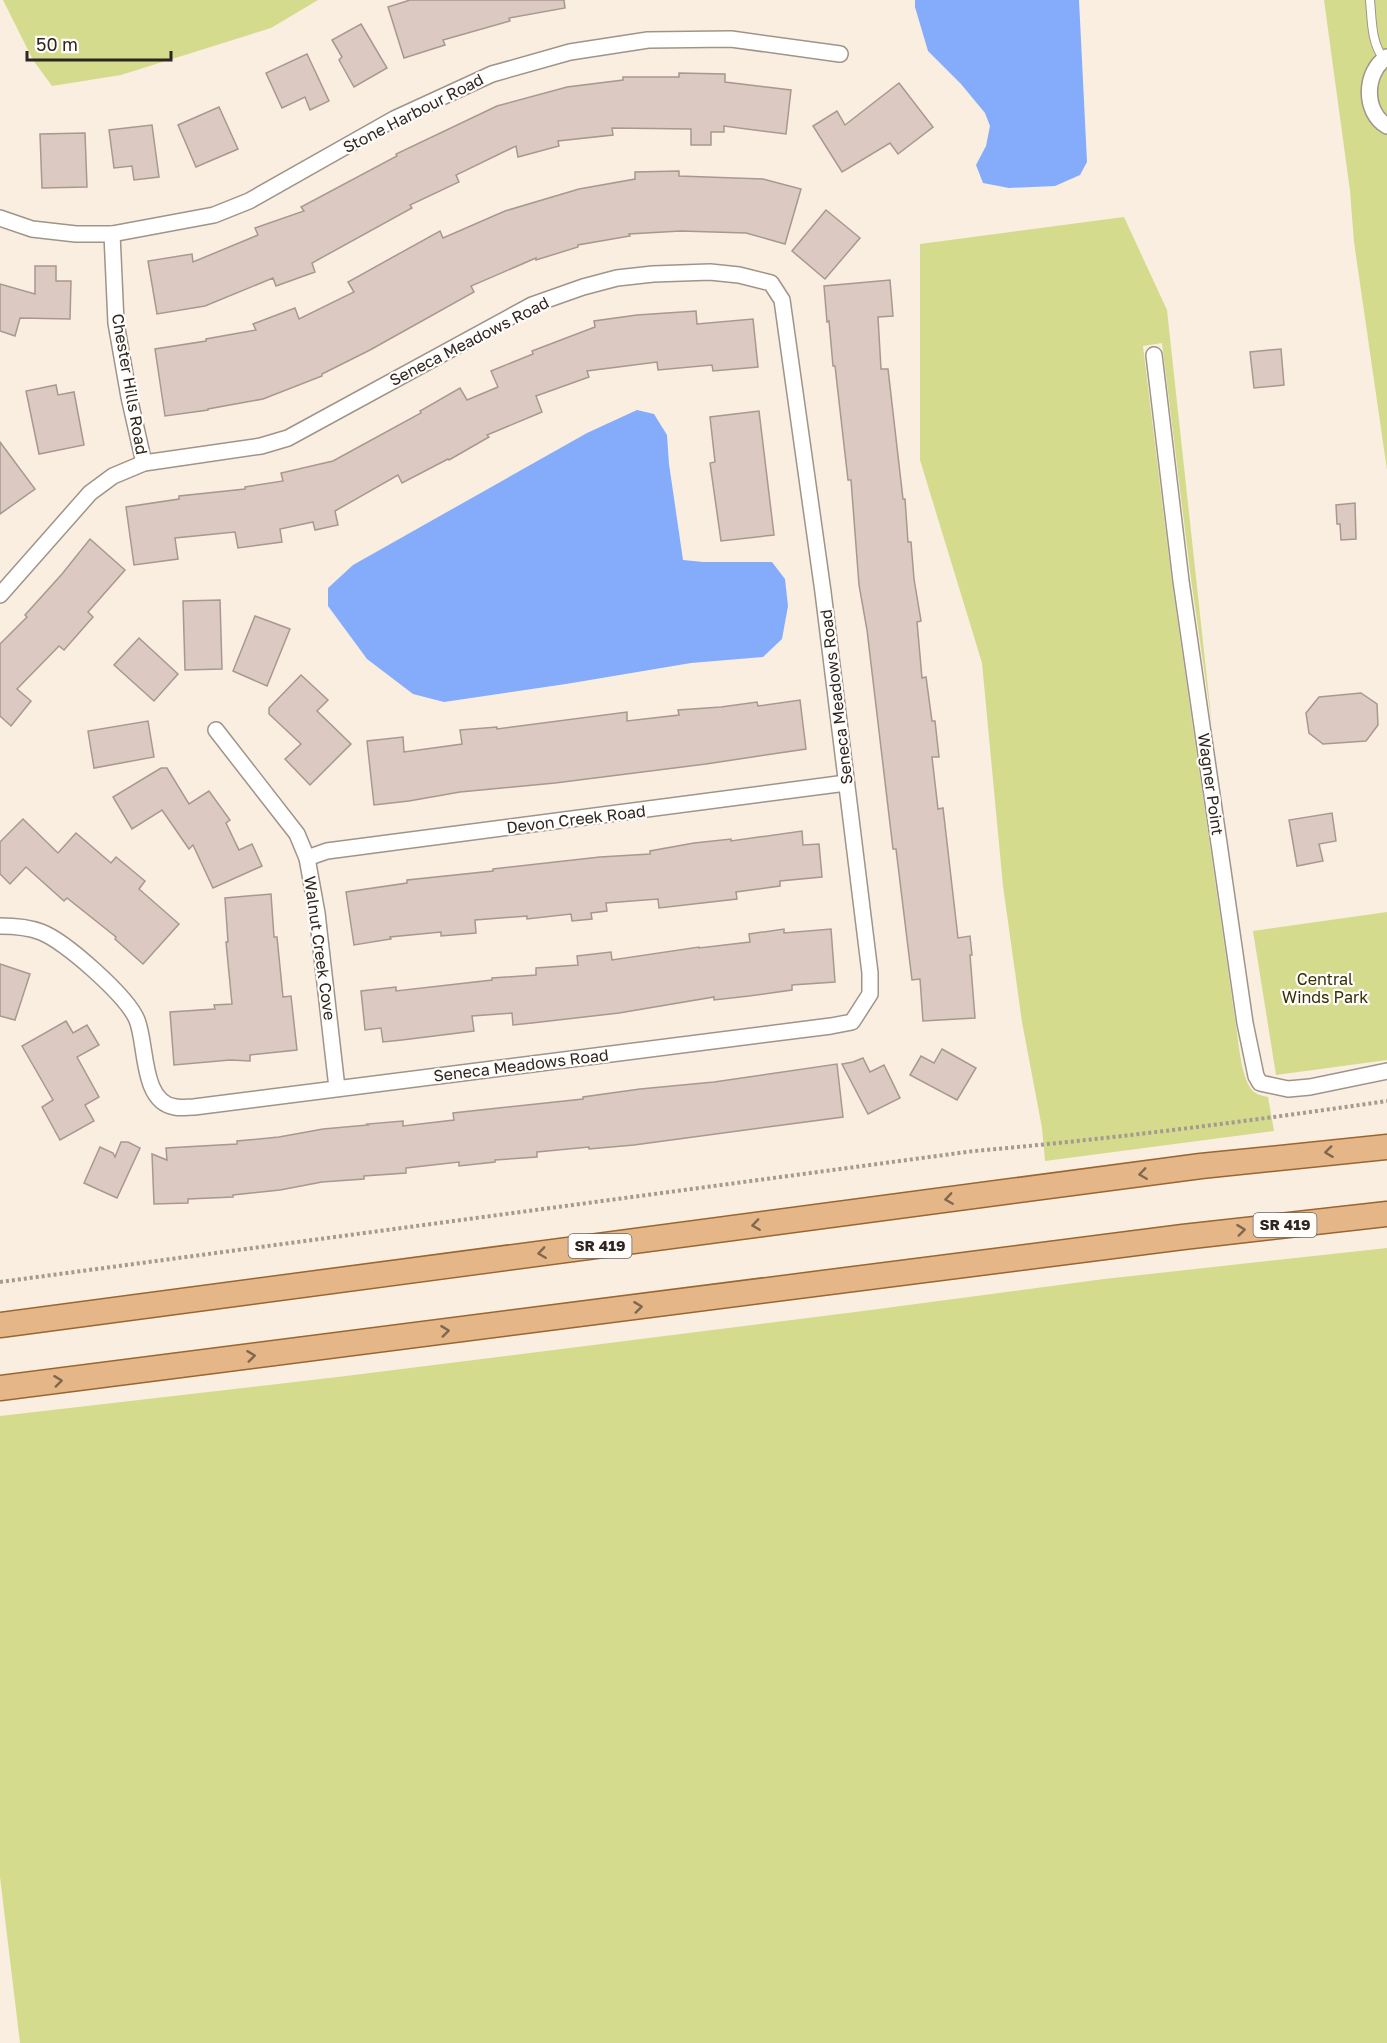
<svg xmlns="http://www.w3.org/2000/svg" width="1387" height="2043" font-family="'Golos Text',sans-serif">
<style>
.green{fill:#d5db8d}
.water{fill:#84acfa}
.building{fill:#dbc9c2;stroke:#a89890;stroke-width:1.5}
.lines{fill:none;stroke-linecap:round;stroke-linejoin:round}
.service-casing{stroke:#9f9488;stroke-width:10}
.minor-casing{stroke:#9f9488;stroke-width:18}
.primary-casing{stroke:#996530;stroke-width:27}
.path{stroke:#a39a90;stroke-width:4;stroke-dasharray:3 3;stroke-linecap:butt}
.service{stroke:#fff;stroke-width:8}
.minor{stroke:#fff;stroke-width:15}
.primary{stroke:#e5b788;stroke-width:24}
.oneway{stroke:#7f6850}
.labels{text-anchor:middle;stroke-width:4.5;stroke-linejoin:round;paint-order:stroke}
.shield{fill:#fffcfa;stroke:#6b6763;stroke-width:1.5}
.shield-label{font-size:15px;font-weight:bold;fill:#2c2722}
.street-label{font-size:16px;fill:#2c2722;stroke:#fffcfa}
.park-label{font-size:16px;fill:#2f3107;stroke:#fffcfa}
</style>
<rect width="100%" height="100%" fill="#faeee0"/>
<!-- green -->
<g class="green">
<path d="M3 0H318L271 28 121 75 52 86 33 60Z"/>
<path d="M1324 0H1387V470L1354 242 1350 191Z"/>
<path d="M1124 217 1167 310 1212 725 1191 579 1162 343 1143 346 1172 583 1236 1026C1239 1043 1241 1081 1254 1092 1258 1095 1263 1096 1268 1097L1274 1131 1045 1161 1042 1128 1022 1022 1003 886 982 663 920 460V244Z"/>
<path d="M1387 912V1060L1276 1075 1253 931Z"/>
<path d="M1387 1248V2043H20L0 1877V1416L346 1376 863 1311 1104 1279Z"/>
</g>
<!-- water -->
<g class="water">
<path d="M915 0H1079L1087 162 1080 175 1055 186 1009 188 983 183 976 165 986 146 990 126 985 113 961 84 928 51 915 7Z"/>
<path d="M637 410 654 414 667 435 669 464 683 560 703 562H772L785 579 788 606 782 639 763 657 691 663 566 684 444 702 413 694 367 659 328 606V588L353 565 587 433Z"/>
</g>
<!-- building -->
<g class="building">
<path d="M410 0H564L565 8 509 18 510 21 443 40 445 45 404 58 388 7Z"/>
<path d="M361 24 387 68 354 87 339 60 342 57 332 40Z"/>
<path d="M307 54 329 101 310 110 305 97 282 108 266 73Z"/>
<path d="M679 73 725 74V82L791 90 786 134 724 126V132H711V145H691V129L612 128 613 135 558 141 559 146 518 157 516 146 456 175 459 182 410 205 412 208 312 263 315 272 276 286 273 278 205 306 157 314 148 261 192 254 193 262 258 235 255 228 304 211 301 207 397 156 396 154 497 106 567 87 623 80V77H679Z"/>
<path d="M899 83 933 127 898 154 890 143 842 172 813 126 837 111 845 125Z"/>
<path d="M219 107 238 149 196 167 178 125Z"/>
<path d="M152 125 159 177 134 180 132 166 114 168 109 130Z"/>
<path d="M85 133 87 187 42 188 40 134Z"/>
<path d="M679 171V176L763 179 801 189 785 244 746 233 681 231 629 234 630 236 578 245V247L536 260V258L471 286 474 292 370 350 322 374V376L263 399 208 409V410L165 416 155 349 206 341V339L256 330 253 324 295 308 299 319 354 292 348 282 440 231 443 238 505 211 579 189 635 179V172Z"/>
<path d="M826 210 860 238 825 279 792 251Z"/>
<path d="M35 266H56V281H71L70 319 20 318 15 336 0 331V284L35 294Z"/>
<path d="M890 280 893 316 878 317 881 369H888L903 499H905L908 542H911L914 579 921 621 917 622 922 678 926 677 932 721H935L939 757H932L938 809 943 808 958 938 970 936 972 955H970L975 1018 923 1021 920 979 912 980 896 849H893L867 630 859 585 851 480H848L835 366H833L829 321 827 322 824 286Z"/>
<path d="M696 311 697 324 753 319 758 367 713 371 712 365 658 370 657 362 587 371 589 377 536 396 542 412 487 435 489 437 449 460 448 459 402 483 398 475 335 511 338 525 315 530 313 522 280 529 282 542 238 548 235 532 175 538 178 559 134 565 126 507 179 499V496L245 489V487L283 481 281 473 333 461 421 413 420 411 460 388 467 400 498 387 491 371 533 354 532 351 595 327 594 321 637 315Z"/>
<path d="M1281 349 1284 385 1254 388 1250 352Z"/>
<path d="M56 385 58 395 74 392 84 445 39 454 26 391Z"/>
<path d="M759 411 774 535 721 541 710 463 715 462 710 417Z"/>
<path d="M0 442 35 489 0 514Z"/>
<path d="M1355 503 1356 539 1341 540 1340 524H1337L1336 505Z"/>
<path d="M90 539 125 570 88 612 93 617 64 650 59 646 17 689 31 701 11 726 0 716V644L27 617 25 615 62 574Z"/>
<path d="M220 600 222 669 185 670 183 601Z"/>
<path d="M255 616 290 629 267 686 233 671Z"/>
<path d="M139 638 178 674 154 701 114 665Z"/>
<path d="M301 675 328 700 317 711 351 744 310 785 285 759 301 744 269 714V708Z"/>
<path d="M1361 693 1377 704 1378 725 1366 741 1323 744 1309 733 1306 713 1319 697Z"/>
<path d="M800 700 806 749 706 764 555 783 460 792 409 801 374 805 367 741 403 737 404 752 462 744 460 730 497 727V729L627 712V721L679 715 678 710 721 707 757 702 758 706Z"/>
<path d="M148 721 154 757 94 768 88 731Z"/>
<path d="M161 768H167L189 804 209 791 230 820 226 823 239 850 252 844 262 866 213 888 193 845 189 849 162 810 132 829 113 797Z"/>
<path d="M1332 813 1336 841 1319 844 1323 861 1297 866 1289 820Z"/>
<path d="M23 819 58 853 76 833 111 863 116 857 145 881 139 889 179 924 143 964 115 939 116 937 67 898 64 901 26 867 10 884 0 874V842Z"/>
<path d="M802 831 803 845 819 844 822 877 780 881V886L736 892 737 899 659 908 658 899 606 903 607 911 591 913 592 919 572 921 571 914 527 919V916L475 920 476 933 441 936V932L390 937 391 939 354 945 346 892 407 883V880L493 871V869L600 857 650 854V851L694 843 731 839V841Z"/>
<path d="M271 894 274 937H277L283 997 291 996 297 1050 250 1055V1061L230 1060 174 1065 170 1012 215 1009 214 1005 232 1004 226 942H228L225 898Z"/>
<path d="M784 929V933L831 929 835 982 792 985V990L749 996 714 1000V997L619 1013 532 1023 513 1025 512 1013 472 1016 474 1031 402 1040 383 1042 381 1028 365 1030 361 991 396 987V991L492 980V978L536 975V968L578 965 577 956 611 952 612 960 699 947V948L750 942 749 934Z"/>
<path d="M0 964 30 974 15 1020 0 1016Z"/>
<path d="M66 1021 73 1033 87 1025 99 1045 77 1057 99 1097 85 1105 94 1121 60 1140 42 1107 53 1100 22 1046Z"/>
<path d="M942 1049 976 1068 957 1100 910 1075 921 1056 934 1063Z"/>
<path d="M863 1058 870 1072 884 1065 900 1098 868 1114 842 1064 853 1062Z"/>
<path d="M837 1064 843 1117 634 1145 589 1149V1147L537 1152V1157L495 1160V1162L459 1166V1162L406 1168V1173L364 1176V1179L322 1182 280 1190 233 1195V1197L188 1199V1203L154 1204 152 1154 167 1160 166 1148 237 1144V1141L279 1137 323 1129 368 1125 367 1124 403 1121V1126L454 1120 453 1113 583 1099V1097L640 1089 714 1082Z"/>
<path d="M121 1142H128L140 1148 117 1198 84 1183 100 1147 113 1153 115 1157Z"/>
</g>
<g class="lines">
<!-- service casing -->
<g class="service-casing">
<path id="service" d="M1370 0C1372 20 1371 43 1384 59"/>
</g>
<!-- minor casing -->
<g class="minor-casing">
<g id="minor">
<path d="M1387 57C1364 72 1363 112 1387 126"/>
<path d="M0 218 32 229 76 234H112L214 215 249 201 394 119 492 74 570 52 648 40 731 39 840 54"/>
<path d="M112 234 116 323 129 397 144 463"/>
<path d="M1154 355 1181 581 1245 1023 1256 1076 1260 1083 1288 1089 1310 1087 1387 1071"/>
<path d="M0 595 90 493 113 476 144 463 261 446 288 438 532 305 583 287 617 278 653 274 710 272 739 275 771 283 782 300 823 592 870 973V994L852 1022 831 1026 194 1107C188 1107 181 1108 175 1107 141 1102 147 1045 137 1020 127 996 65 941 41 932 28 927 13 926 0 926"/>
<path d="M216 730 297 834 307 858 317 913 337 1088"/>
<path d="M307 858 327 851 846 783"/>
</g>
</g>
<!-- primary casing -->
<g class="primary-casing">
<g id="primary">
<path d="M0 1325 1201 1166 1387 1147"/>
<path d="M0 1388 1183 1237 1387 1214"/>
</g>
</g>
<!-- path -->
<path class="path" d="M0 1282 974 1151C1112 1139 1250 1121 1387 1101"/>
<!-- service -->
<use href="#service" class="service"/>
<!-- minor -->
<use href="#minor" class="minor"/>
<!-- primary -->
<use href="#primary" class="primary"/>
</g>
<!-- one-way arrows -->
<defs><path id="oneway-chevron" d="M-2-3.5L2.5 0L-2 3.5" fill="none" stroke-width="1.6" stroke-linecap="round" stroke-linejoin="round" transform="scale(1.5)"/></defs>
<g class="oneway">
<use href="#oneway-chevron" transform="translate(1329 1152) rotate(173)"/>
<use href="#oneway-chevron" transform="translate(1143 1174) rotate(172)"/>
<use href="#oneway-chevron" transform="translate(949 1199) rotate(172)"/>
<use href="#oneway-chevron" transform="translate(756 1225) rotate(172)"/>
<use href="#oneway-chevron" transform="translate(1241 1230) rotate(-7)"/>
<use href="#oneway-chevron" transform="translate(542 1253) rotate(172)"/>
<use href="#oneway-chevron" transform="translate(638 1307) rotate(-7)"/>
<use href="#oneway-chevron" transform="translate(445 1331) rotate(-7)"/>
<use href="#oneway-chevron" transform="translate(251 1356) rotate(-7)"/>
<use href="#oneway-chevron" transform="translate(58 1381) rotate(-7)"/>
</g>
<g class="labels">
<!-- shield labels -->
<g class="shield">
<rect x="1253.5" y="1213" width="63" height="24" rx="4.5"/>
<rect x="568.5" y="1234" width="63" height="24" rx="4.5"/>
</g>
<g class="shield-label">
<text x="1285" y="1230">SR 419</text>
<text x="600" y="1251">SR 419</text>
</g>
<!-- street labels -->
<g class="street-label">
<text transform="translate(413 113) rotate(-27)" y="6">Stone Harbour Road</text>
<text transform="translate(469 341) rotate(-27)" y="6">Seneca Meadows Road</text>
<text transform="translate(130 384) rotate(80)" y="6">Chester Hills Road</text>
<text transform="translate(836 697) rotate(-97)" y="6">Seneca Meadows Road</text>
<text transform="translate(1211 784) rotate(82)" y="6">Wagner Point</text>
<text transform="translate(576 819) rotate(-7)" y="6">Devon Creek Road</text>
<text transform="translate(320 948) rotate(82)" y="6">Walnut Creek Cove</text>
<text transform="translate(521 1065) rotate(-7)" y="6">Seneca Meadows Road</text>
</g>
<!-- park labels -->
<g class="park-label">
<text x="1325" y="985">Central<tspan x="1325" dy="18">Winds Park</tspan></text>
</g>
</g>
<!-- scale -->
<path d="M27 51v9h144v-9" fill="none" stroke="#2c2722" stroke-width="3"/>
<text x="36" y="51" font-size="18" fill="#2c2722" stroke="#fffcfa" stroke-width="4.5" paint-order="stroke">50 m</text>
</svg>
